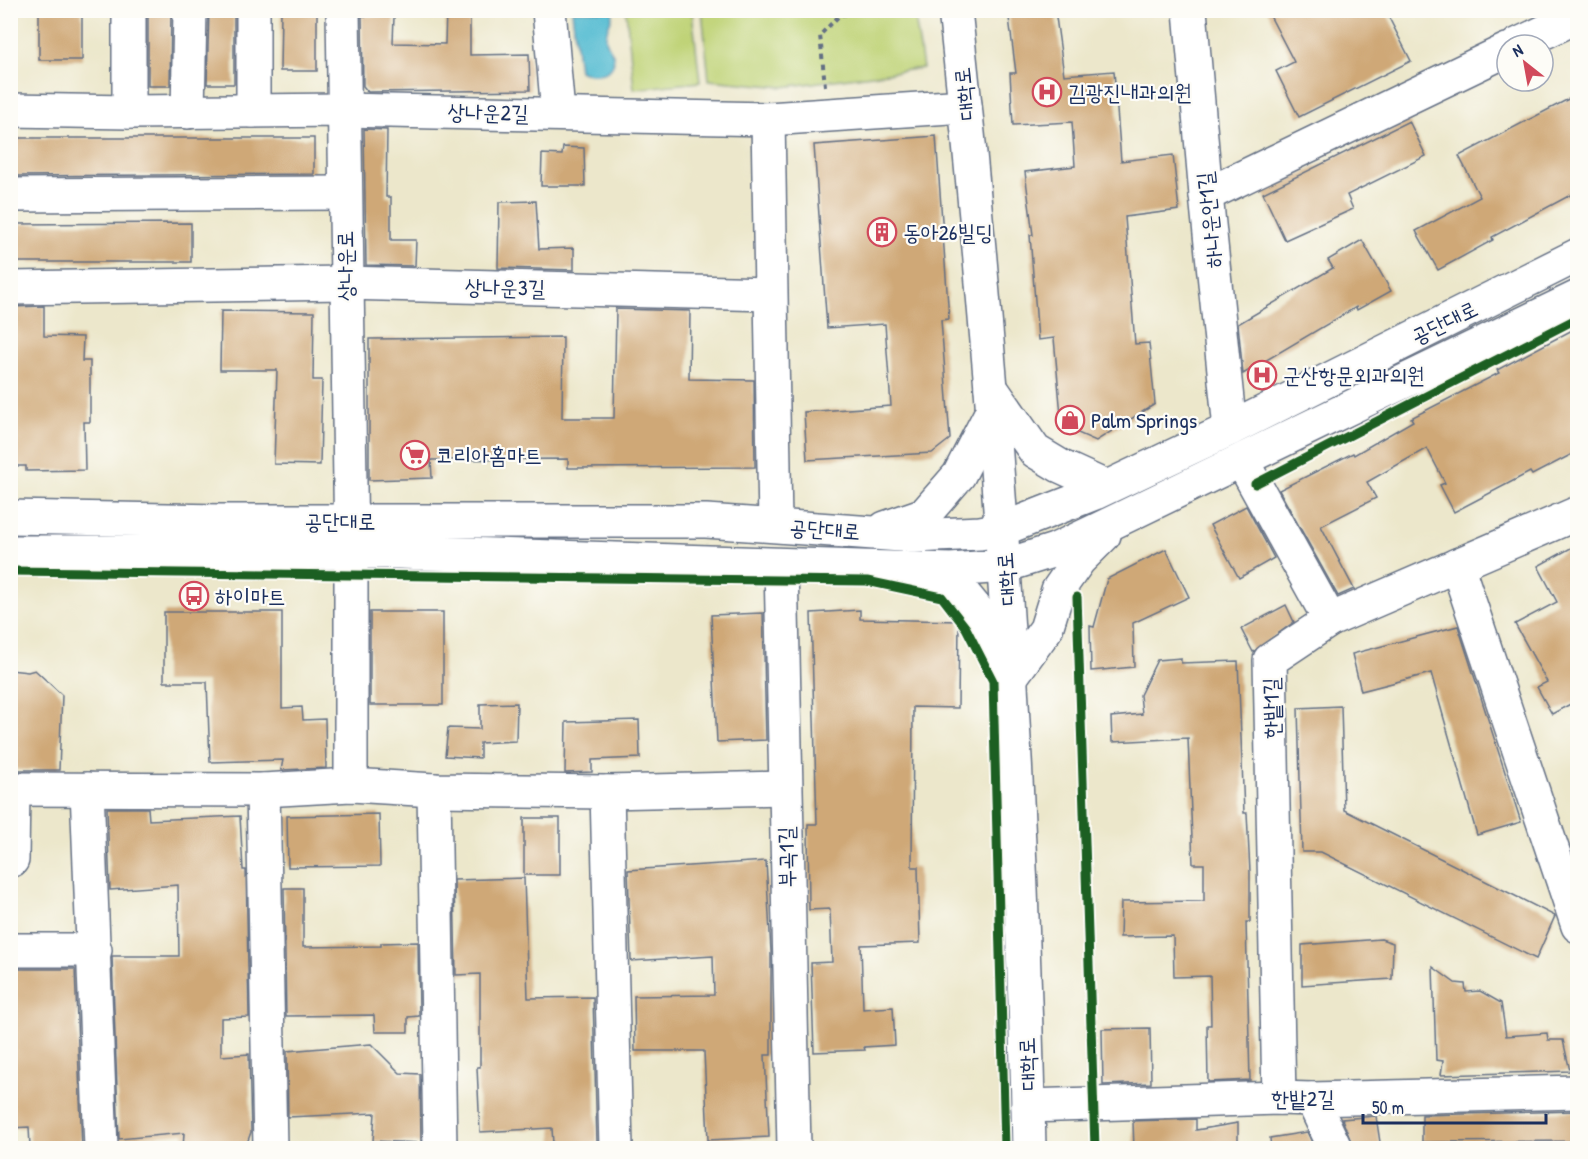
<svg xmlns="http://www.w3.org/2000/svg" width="1588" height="1159" font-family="'Patrick Hand','Poor Story',sans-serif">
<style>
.green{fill:#bfd377;stroke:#6d816a;stroke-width:1.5}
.water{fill:#53bbd1;stroke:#377598;stroke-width:1.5}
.building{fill:#cfa877}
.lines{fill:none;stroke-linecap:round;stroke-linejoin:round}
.minor-casing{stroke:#646f84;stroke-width:36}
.path{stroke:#646f84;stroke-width:4;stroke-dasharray:4.5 4.5;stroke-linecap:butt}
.minor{stroke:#fff;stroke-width:33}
.cycleway-casing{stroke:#fdfcf7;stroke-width:13}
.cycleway{stroke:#1b5e20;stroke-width:9}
.labels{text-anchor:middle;stroke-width:4.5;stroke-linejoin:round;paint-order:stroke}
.poi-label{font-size:22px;fill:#1b2f5e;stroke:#fdfcf7;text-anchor:start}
.street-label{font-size:22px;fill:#1b2f5e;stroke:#fdfcf7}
</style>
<rect width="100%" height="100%" fill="#fdfcf7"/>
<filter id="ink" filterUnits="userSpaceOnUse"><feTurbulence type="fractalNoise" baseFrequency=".0167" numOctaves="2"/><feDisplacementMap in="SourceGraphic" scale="12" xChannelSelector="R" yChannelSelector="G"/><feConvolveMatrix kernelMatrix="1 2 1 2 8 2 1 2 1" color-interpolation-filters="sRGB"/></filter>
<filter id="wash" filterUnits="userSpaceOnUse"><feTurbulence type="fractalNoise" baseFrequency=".008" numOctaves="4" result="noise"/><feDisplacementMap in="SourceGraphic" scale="24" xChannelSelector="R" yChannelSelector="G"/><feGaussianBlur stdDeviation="1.35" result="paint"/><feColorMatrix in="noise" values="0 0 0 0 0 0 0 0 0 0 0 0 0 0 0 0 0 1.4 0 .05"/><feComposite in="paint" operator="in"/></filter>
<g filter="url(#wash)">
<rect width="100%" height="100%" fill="#ece7cb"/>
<!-- green -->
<g class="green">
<path d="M626 11H692L700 82 634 89Z"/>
<path d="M702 11H914L923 68 783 87 709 80Z"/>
</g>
<!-- water -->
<path class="water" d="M572 11H613C613 20 605 29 606 38 606 45 612 49 613 55 618 76 592 77 579 71Z"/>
<g id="blocks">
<!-- building -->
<g class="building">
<rect x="39" y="10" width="43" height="50"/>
<path d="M148 10H171L170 86H148Z"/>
<path d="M209 10H234V84H207Z"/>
<path d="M281 10H317V71H280Z"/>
<path d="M446 10H470V55L529 54 530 90 368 92 363 86 362 16H394L393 43 445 44Z"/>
<path d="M1008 10H1055L1064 75 1114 71 1121 161 1173 155 1179 210 1125 217 1135 344 1149 343 1155 404 1096 441 1062 426 1054 338 1038 340 1030 235H1033L1025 172 1075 166 1072 122 1013 125 1010 73H1016Z"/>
<path d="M1267 10H1385L1411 61 1299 117 1276 71 1294 62Z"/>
<path d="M1578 94V191L1492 237 1493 240 1438 270 1416 231 1480 197 1459 156Z"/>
<path d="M1409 121 1426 156 1347 195 1353 209 1285 240 1263 193Z"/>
<path d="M364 129 387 130 386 197H391V240H416L415 266 366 265Z"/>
<path d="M936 136 949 319 941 320 950 439 932 453 807 460 804 412 891 406 885 324 827 328 814 145Z"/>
<path d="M10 138H314V174L10 176Z"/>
<path d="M563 147 584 148 585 186H541L542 154 562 155Z"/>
<path d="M536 201 539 249 574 248V270L498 268 499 202Z"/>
<path d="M191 223V262H10V224Z"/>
<path d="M1362 240 1391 291 1357 310 1356 307 1243 374 1238 324 1333 268 1328 260Z"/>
<path d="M44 306V336L83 337 82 361H90V422H84L85 470 26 471V466H10V307Z"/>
<path d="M616 309 690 311 689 379 754 380 755 467 568 468V459L431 460 432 478 369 480V339L563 337 562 418H614Z"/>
<path d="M221 311 314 312 313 380H322L320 465 274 464 277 370H220Z"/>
<path d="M1578 327V451L1532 475 1530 472 1454 512 1440 485 1445 483 1427 448 1367 482 1376 498 1321 526 1354 589 1338 596 1279 490 1353 453 1354 455 1413 421 1411 418 1499 373 1497 370Z"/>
<path d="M1246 506 1274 558 1239 578 1210 525Z"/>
<path d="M1578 544V700L1552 714 1537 687 1547 682 1515 624 1557 602 1538 566Z"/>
<path d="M1166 549 1189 597 1133 623 1134 667 1091 671 1090 626 1094 627 1107 579Z"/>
<path d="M1286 605 1294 622 1253 652 1241 629Z"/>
<path d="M860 610V619L959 621 958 708 913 707 912 867H918L920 943 861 945 863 1009 893 1007 895 1045 864 1047 865 1050 814 1052 811 963 832 962 830 909 809 910 808 824H817L811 613Z"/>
<path d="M164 612H282V708L302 707 303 720 325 719 326 768 281 770 283 760 210 762 207 682H164Z"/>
<rect x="370" y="612" width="73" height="93"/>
<path d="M763 613 766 740 717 742 711 615Z"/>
<path d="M1458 626 1521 822 1477 835 1431 673 1361 691 1352 654Z"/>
<path d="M1181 658V663L1238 661 1244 813H1247L1250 872V922H1246L1250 1080 1208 1082 1207 1025H1211L1210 976 1174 977 1173 936 1120 937 1121 902 1204 901V864H1193L1188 738 1112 742 1111 717 1142 714 1140 695 1157 660Z"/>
<path d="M10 670 28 672 35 670 62 695 59 770H19L10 767Z"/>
<path d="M517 703 516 741 480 743V758L445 756 448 728 480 729V704Z"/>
<path d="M1341 706 1344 810 1555 916 1536 959 1321 852H1302L1298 708Z"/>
<path d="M639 720 640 758 592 760V772L565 773 566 722Z"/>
<path d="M107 808H148L149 820 240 816 243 870H246L249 1017 221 1018V1056L249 1054 251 1132 245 1149H183L184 1133 119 1139 112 956H179L178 885 110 890Z"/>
<path d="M379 814 380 866 288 867 287 816Z"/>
<rect x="524" y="818" width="36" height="57"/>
<path d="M766 861 771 952V1055H765L769 1137 708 1140 704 1051H635L634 996 714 995 713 956 631 961 628 870Z"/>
<path d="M524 878 528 998 593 997 597 1143 553 1144 552 1128 480 1132 477 1067H480V974L456 975 454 880Z"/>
<path d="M284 888H303V947L381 946V943L418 942 419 1016 408 1017V1032H375L374 1015 286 1016Z"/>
<path d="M1381 939 1393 943 1392 979 1302 985V945Z"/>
<path d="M1433 967 1455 983 1465 984 1466 992 1480 991 1501 1003 1506 1036 1547 1033 1548 1040H1563L1570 1071 1441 1075 1443 1061 1436 1060Z"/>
<path d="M10 969H75L82 1149 30 1146 29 1127 10 1128Z"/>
<path d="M1150 1028 1151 1083 1103 1085 1102 1029Z"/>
<path d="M371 1044 400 1073 420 1074 421 1143 373 1141 375 1113 288 1117 287 1051Z"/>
<path d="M1578 1111V1141L1422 1142V1115Z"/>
<path d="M1376 1116 1381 1149H1354L1342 1119Z"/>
<path d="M1196 1119V1130L1238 1123V1149H1134L1133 1121Z"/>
<path d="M1307 1132 1315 1149H1271L1270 1138Z"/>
</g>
</g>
</g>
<g filter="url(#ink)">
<use href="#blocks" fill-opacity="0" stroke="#646f84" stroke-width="1.5"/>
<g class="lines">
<!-- minor casing -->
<g class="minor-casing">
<g id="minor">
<path d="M253 10V111"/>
<path d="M343 10 351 552V785"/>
<path d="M549 10 558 113"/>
<path d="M955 10C997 389 1021 768 1029 1148"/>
<path d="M1190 10 1206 195 1230 429"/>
<path d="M1517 45 1578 16"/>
<path d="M10 110 129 112 343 110 768 119 965 106"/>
<path d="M129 112V10"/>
<path d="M188 112 190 10"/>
<path d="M768 119 775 525"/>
<path d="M10 195 344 193"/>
<path d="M1206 195 1507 50"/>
<path d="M10 288 345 283 769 294"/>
<path d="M991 388 1035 451 1060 466 1106 487"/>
<path d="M1242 461 1330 620"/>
<path d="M10 517 220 521H706L915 536 980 533 1003 529 1095 493 1230 429 1578 255"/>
<path d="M885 528 925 514 959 475 992 411"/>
<path d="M10 552H399L951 570 1004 566 1055 550 1093 532 1578 297"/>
<path d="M1457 565 1578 926"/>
<path d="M781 566 794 1148"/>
<path d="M921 575 957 586 984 619 1000 664"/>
<path d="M1011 677 1046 629 1058 590 1079 560 1104 535"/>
<path d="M10 789 263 790 351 785 434 790 607 792 784 788"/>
<path d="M87 789 101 1148"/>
<path d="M263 790 270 1148"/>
<path d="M434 790 440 1148"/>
<path d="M607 792 616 1148"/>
<path d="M12 860 13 789"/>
<path d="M10 950H95"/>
<path d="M1279 1098 1270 660 1330 620 1578 513"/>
<path d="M1312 1099 1335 1148"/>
<path d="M1028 1106 1279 1098 1312 1099 1578 1092"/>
</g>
</g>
<!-- path -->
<path class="path" d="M825 86 820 35 840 15 879 10"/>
<!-- minor -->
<use href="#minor" class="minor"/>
<!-- cycleway casing -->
<g class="cycleway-casing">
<g id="cycleway">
<path d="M1255 484 1578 318"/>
<path d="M10 571 867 581 942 597 966 628 993 681 1005 1148"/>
<path d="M1077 597 1095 1148"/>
</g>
</g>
<!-- cycleway -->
<use href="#cycleway" class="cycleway"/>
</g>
</g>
<!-- icons -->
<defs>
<g id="hospital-ring" transform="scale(1.5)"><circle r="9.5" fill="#fdfcf7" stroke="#d1495b" stroke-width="1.5"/><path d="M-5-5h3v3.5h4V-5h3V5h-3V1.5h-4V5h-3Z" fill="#d1495b"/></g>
<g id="building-ring" transform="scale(1.5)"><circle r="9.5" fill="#fdfcf7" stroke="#d1495b" stroke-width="1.5"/><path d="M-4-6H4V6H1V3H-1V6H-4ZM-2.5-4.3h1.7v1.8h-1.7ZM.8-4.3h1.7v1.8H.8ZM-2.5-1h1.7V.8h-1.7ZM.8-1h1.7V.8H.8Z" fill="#d1495b"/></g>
<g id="shop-ring" transform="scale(1.5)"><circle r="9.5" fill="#fdfcf7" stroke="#d1495b" stroke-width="1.5"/><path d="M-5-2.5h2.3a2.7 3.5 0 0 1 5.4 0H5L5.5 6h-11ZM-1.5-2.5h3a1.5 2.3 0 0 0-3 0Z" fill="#d1495b"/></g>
<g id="supermarket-ring" transform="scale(1.5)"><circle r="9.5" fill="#fdfcf7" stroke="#d1495b" stroke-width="1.5"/><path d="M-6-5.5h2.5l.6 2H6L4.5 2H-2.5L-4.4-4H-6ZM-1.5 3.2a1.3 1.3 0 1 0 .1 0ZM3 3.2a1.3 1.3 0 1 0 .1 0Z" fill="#d1495b"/></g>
<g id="bus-ring" transform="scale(1.5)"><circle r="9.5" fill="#fdfcf7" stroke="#d1495b" stroke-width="1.5"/><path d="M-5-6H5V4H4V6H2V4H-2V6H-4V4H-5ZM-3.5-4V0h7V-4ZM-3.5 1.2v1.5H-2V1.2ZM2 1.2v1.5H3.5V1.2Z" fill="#d1495b"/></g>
</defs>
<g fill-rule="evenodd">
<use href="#hospital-ring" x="1047" y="92"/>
<use href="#building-ring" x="882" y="232"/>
<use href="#hospital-ring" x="1262" y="375"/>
<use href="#shop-ring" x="1070" y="420"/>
<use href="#supermarket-ring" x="415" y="455"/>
<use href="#bus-ring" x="194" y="596"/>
</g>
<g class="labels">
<!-- poi labels -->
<g class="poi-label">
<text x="1068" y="100">김광진내과의원</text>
<text x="903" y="240">동아26빌딩</text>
<text x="1283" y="383">군산항문외과의원</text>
<text x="1091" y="428">Palm Springs</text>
<text x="436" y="463">코리아홈마트</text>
<text x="215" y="604">하이마트</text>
</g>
<!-- street labels -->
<g class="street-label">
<text transform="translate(964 94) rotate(-96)" y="8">대학로</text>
<text transform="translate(488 112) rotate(1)" y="8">상나운2길</text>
<text transform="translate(1209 220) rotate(-96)" y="8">하나운안1길</text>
<text transform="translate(345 266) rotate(-91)" y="8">상나운로</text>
<text transform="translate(505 287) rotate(1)" y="8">상나운3길</text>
<text transform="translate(1444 322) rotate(-26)" y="8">공단대로</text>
<text x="340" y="529">공단대로</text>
<text transform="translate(825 529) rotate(4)" y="8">공단대로</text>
<text transform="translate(1006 579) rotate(-94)" y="8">대학로</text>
<text transform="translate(1271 708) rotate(-91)" y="8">한밭1길</text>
<text transform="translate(786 857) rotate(-91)" y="8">부곡1길</text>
<text transform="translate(1027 1064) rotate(-92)" y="8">대학로</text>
<text x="1303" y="1106">한밭2길</text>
</g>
</g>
<!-- margin -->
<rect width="1588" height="1159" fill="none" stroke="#fdfcf7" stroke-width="36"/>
<!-- north arrow -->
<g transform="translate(1525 63) rotate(329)"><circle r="28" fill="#fdfcf7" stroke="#a3aaba" stroke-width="1.5"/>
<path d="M0-4.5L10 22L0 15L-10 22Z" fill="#d1495b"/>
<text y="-9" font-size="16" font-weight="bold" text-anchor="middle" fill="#1b2f5e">N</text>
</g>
<!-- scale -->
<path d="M1363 1114v9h183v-9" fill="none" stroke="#1b2f5e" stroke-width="3"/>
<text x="1372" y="1114" font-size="18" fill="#1b2f5e" stroke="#fdfcf7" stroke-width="4.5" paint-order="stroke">50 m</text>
</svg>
